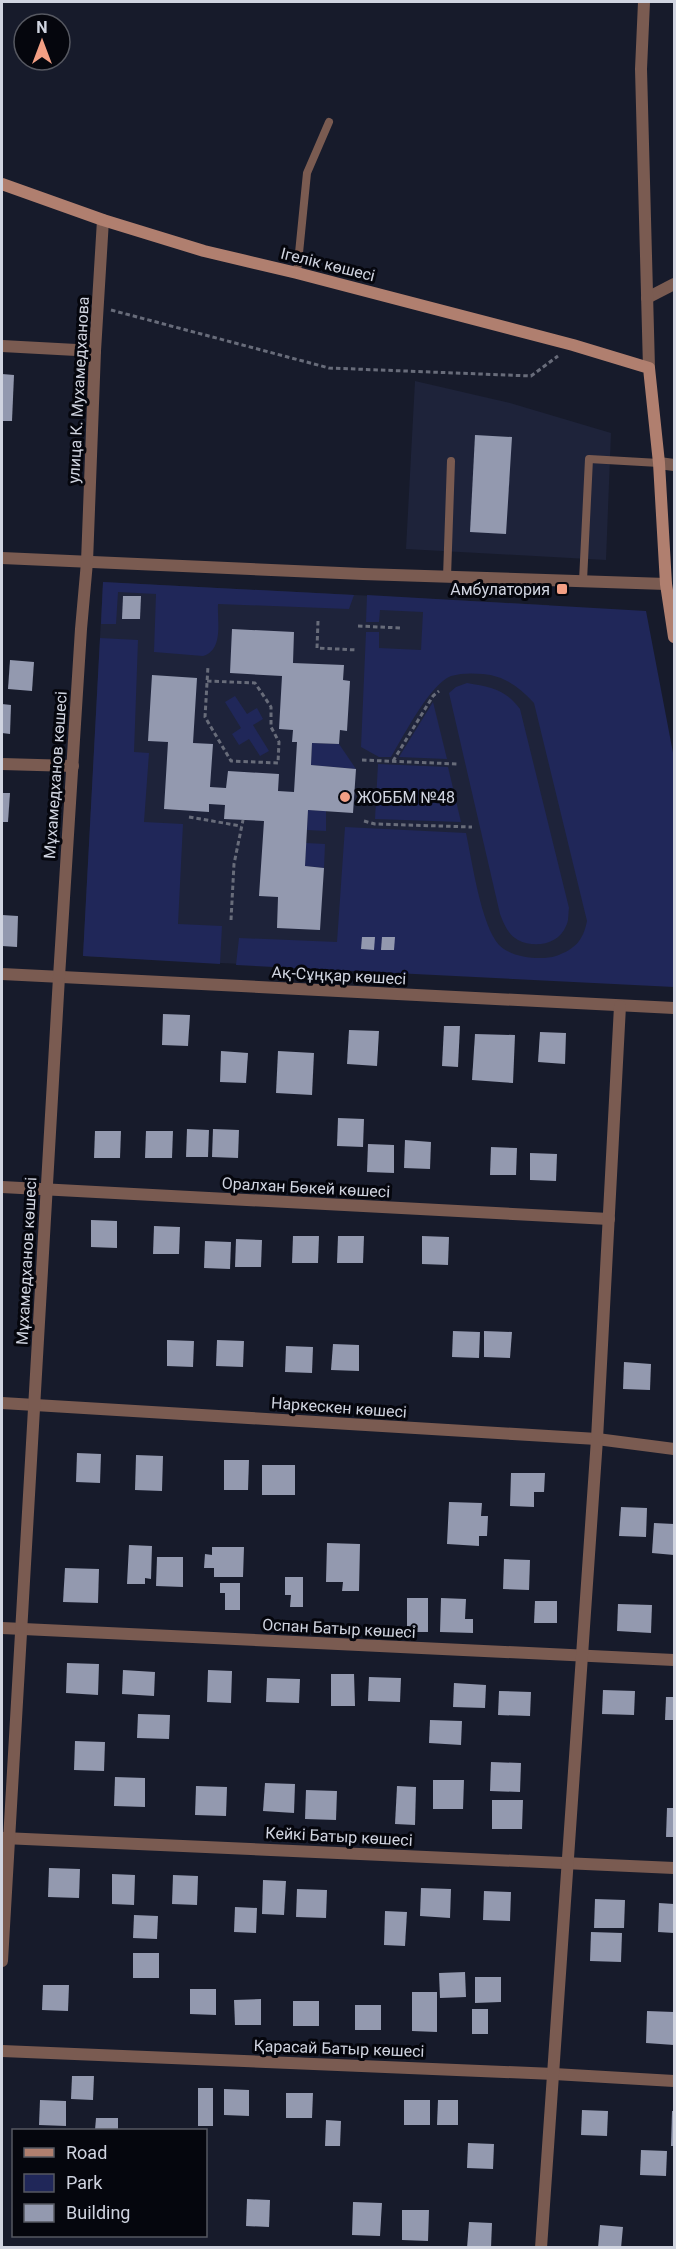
<svg xmlns="http://www.w3.org/2000/svg" width="676" height="2249" font-family="Roboto,sans-serif">
<style>
.built{fill:#1e233a}
.green{fill:#202759}
.building{fill:#9399af}
.lines{fill:none;stroke-linecap:round;stroke-linejoin:round}
.path{stroke:#686c7a;stroke-width:3;stroke-dasharray:4.5 3;stroke-linecap:butt}
.service{stroke:#7a5b51;stroke-width:8}
.minor{stroke:#7a5b51;stroke-width:12}
.tertiary{stroke:#7a5b51;stroke-width:12}
.secondary{stroke:#b07f6f;stroke-width:12}
.poi-dot{fill:#f39f84;stroke:#05060d;stroke-width:2}
.labels{text-anchor:middle;stroke-width:6;stroke-linejoin:round;paint-order:stroke}
.street-label{font-size:16px;fill:#d0d4e0;stroke:#05060d}
.poi-label{font-size:16px;fill:#d0d4e0;stroke:#05060d;text-anchor:end}
</style>
<rect width="100%" height="100%" fill="#171b2b"/>
<!-- built -->
<g class="built">
<path d="M415 381 510 403 611 433 606 560 406 549Z"/>
<path d="M103 582 549 605 649 985 83 956Z"/>
</g>
<!-- green -->
<g class="green">
<path d="M103 582 354 595 349 609 218 604C217 621 224 650 203 656L154 652 156 594 118 592 116 624H101Z"/>
<path d="M367 595 646 611 674 758V987L236 965 239 938 337 942 345 827 466 833C472 861 481 925 499 945 510 957 540 961 556 956 575 949 583 941 587 921L534 703C519 687 505 676 483 674 472 673 461 673 451 676 430 684 403 737 391 757H379L361 747 366 632H379V648L421 650 423 612 380 610 379 622H366Z"/>
<path d="M100 638 138 640 134 752 149 753 144 822 183 824 178 924 222 926 220 964 83 956Z"/>
<path d="M467 683C491 687 505 689 520 709L569 908C568 914 569 921 566 926 559 944 535 949 518 940 508 935 504 924 500 914L449 693 456 687Z"/>
<path d="M235 696 247 714 257 708 263 719 253 725 269 751 260 756 249 739 239 745 232 734 241 728 225 702Z"/>
<path d="M433 702 447 759 399 757Z"/>
<path d="M312 743 339 744 356 769 311 765Z"/>
<path d="M378 764 448 767 461 822 375 819Z"/>
<path d="M308 810 326 811V831L307 830Z"/>
<path d="M306 843 325 844 324 868 305 866Z"/>
</g>
<!-- building -->
<g class="building">
<path d="M2 374 14 375 12 421H2Z"/>
<path d="M475 435 512 437 506 534 470 532Z"/>
<path d="M123 596H141L140 619H122Z"/>
<path d="M232 629 294 632 293 663 344 665 343 680 350 681 347 731 340 730 339 744 312 743 311 765 356 769 353 813 308 810 305 866 324 868 320 930 277 928 278 897 259 896 264 821 224 819 225 805 209 804V812L164 809 168 742 148 741 152 675 197 678 193 743 213 744 210 787 226 788 228 771 279 774 278 791 294 792 297 742H292L293 730 279 729 282 676 230 673Z"/>
<path d="M10 660 34 662 32 691 8 689Z"/>
<path d="M2 704 11 705 10 734 2 733Z"/>
<path d="M2 793H10L8 822H2Z"/>
<path d="M2 915 18 916 17 947 2 946Z"/>
<path d="M362 937H375L374 950 361 949Z"/>
<path d="M382 937H395L394 950H381Z"/>
<path d="M163 1014 190 1015 188 1046 162 1045Z"/>
<path d="M444 1026H460L458 1067 442 1066Z"/>
<path d="M349 1030 379 1031 377 1066 347 1064Z"/>
<path d="M540 1032 566 1033 565 1064 538 1062Z"/>
<path d="M475 1034 515 1035 513 1083 472 1080Z"/>
<path d="M221 1051 248 1053 246 1083 220 1082Z"/>
<path d="M278 1051 314 1053 312 1095 276 1093Z"/>
<path d="M338 1118 364 1119 363 1147 337 1146Z"/>
<path d="M187 1129 209 1130 208 1157H186Z"/>
<path d="M213 1129 239 1130 238 1158 212 1157Z"/>
<path d="M95 1131H121L120 1158H94Z"/>
<path d="M146 1131H173L172 1158H145Z"/>
<path d="M405 1140 431 1142 430 1169 404 1168Z"/>
<path d="M368 1144 394 1145V1173L367 1172Z"/>
<path d="M491 1147 517 1148 516 1175H490Z"/>
<path d="M530 1153 557 1154 556 1181 530 1180Z"/>
<path d="M91 1220 117 1221V1248L91 1247Z"/>
<path d="M154 1226 180 1227 179 1254H153Z"/>
<path d="M293 1236H319L318 1263H292Z"/>
<path d="M338 1236H364L363 1263H337Z"/>
<path d="M422 1236 449 1237 448 1265 422 1264Z"/>
<path d="M236 1239 262 1240 261 1267H235Z"/>
<path d="M205 1241 231 1242 230 1269 204 1268Z"/>
<path d="M453 1331 480 1332 479 1358 452 1357Z"/>
<path d="M484 1331 512 1332 510 1358 484 1357Z"/>
<path d="M167 1340 194 1341 193 1367 167 1366Z"/>
<path d="M217 1340 244 1341 243 1367 216 1366Z"/>
<path d="M333 1344 359 1345V1371L331 1370Z"/>
<path d="M286 1346 313 1347 312 1373 285 1372Z"/>
<path d="M624 1362 651 1364 650 1390 623 1389Z"/>
<path d="M77 1453 101 1454 100 1483 76 1482Z"/>
<path d="M136 1455 163 1456 162 1491 135 1490Z"/>
<path d="M224 1460H249L248 1490H224Z"/>
<rect x="262" y="1465" width="33" height="30"/>
<path d="M511 1473H545L544 1492H534V1507L510 1506Z"/>
<path d="M449 1502 482 1503 481 1516H488L487 1536H479V1546L447 1544Z"/>
<path d="M621 1507 647 1508 646 1537 619 1536Z"/>
<path d="M654 1523 674 1524V1555L652 1553Z"/>
<path d="M327 1543 360 1544 359 1591H342L343 1582H326Z"/>
<path d="M129 1545 152 1546 151 1579 145 1578V1584H127Z"/>
<path d="M212 1547H244L243 1577H214V1568H204L205 1554 212 1555Z"/>
<path d="M157 1557H183V1587L156 1586Z"/>
<path d="M504 1559 530 1560 529 1590 503 1589Z"/>
<path d="M65 1568 99 1569 98 1603 63 1602Z"/>
<path d="M285 1577H303V1607H290L291 1595H285Z"/>
<path d="M220 1583H240V1610H225V1593H220Z"/>
<rect x="407" y="1598" width="21" height="34"/>
<path d="M441 1598 466 1599 465 1619H473V1633L440 1632Z"/>
<path d="M535 1601H557V1623H534Z"/>
<path d="M618 1604 652 1605 651 1633 617 1631Z"/>
<path d="M67 1663 99 1664 98 1695 66 1693Z"/>
<path d="M123 1670 155 1672 154 1696 122 1694Z"/>
<path d="M208 1670 232 1671 231 1703 207 1702Z"/>
<path d="M331 1674H354L355 1706H331Z"/>
<path d="M369 1677 401 1678 400 1702 368 1701Z"/>
<path d="M267 1678 300 1679 299 1703 266 1702Z"/>
<path d="M454 1683 486 1685 485 1708 453 1707Z"/>
<path d="M603 1690 635 1691 634 1715 602 1714Z"/>
<path d="M499 1691 531 1692 530 1716 498 1715Z"/>
<path d="M666 1697H674V1720H665Z"/>
<path d="M138 1714 170 1715 169 1739 137 1738Z"/>
<path d="M430 1720 462 1721 461 1745 429 1743Z"/>
<path d="M75 1741 105 1742 104 1771 74 1770Z"/>
<path d="M491 1762 521 1763 520 1792 490 1791Z"/>
<path d="M115 1777 145 1778V1807L114 1806Z"/>
<path d="M433 1780H464L463 1809H433Z"/>
<path d="M265 1783 295 1784 294 1813 263 1811Z"/>
<path d="M196 1786 227 1787 226 1816 195 1815Z"/>
<path d="M397 1786 416 1787 415 1825 395 1824Z"/>
<path d="M306 1790 337 1791 336 1820 305 1819Z"/>
<path d="M492 1800H523L522 1829H492Z"/>
<path d="M667 1808H674V1837H666Z"/>
<path d="M49 1868 80 1869 79 1898 48 1897Z"/>
<path d="M112 1874 135 1875 134 1905 112 1904Z"/>
<path d="M173 1875 198 1876 197 1905 172 1904Z"/>
<path d="M263 1880 286 1881 284 1915 262 1914Z"/>
<path d="M421 1888 451 1889 450 1918 420 1916Z"/>
<path d="M297 1889 327 1890 326 1918 296 1917Z"/>
<path d="M484 1891 511 1892 510 1921 483 1920Z"/>
<path d="M595 1899 625 1900 624 1928H594Z"/>
<path d="M659 1903 674 1904V1933L658 1932Z"/>
<path d="M235 1907 257 1908 256 1933 234 1932Z"/>
<path d="M385 1911 407 1912 405 1946 384 1945Z"/>
<path d="M134 1915 158 1916 157 1939 133 1938Z"/>
<path d="M591 1932 622 1933 621 1962 590 1961Z"/>
<rect x="133" y="1953" width="26" height="25"/>
<path d="M465 1972 466 1997 440 1998 439 1973Z"/>
<path d="M475 1977H501V2002L475 2003Z"/>
<path d="M43 1985H69L68 2011 42 2010Z"/>
<path d="M190 1989H216V2015L190 2014Z"/>
<path d="M412 1992H437V2032L412 2031Z"/>
<path d="M261 1999V2025H235L234 2000Z"/>
<rect x="293" y="2001" width="26" height="25"/>
<rect x="355" y="2005" width="26" height="25"/>
<rect x="472" y="2009" width="16" height="25"/>
<path d="M647 2011 674 2012V2045L646 2043Z"/>
<path d="M72 2076H94L93 2100 71 2099Z"/>
<rect x="198" y="2088" width="15" height="38"/>
<path d="M224 2089 249 2090V2116L224 2115Z"/>
<path d="M286 2093H313L312 2118H286Z"/>
<path d="M40 2100 66 2101V2126L39 2125Z"/>
<rect x="404" y="2100" width="26" height="25"/>
<path d="M438 2100H458V2125H437Z"/>
<path d="M582 2110 608 2111 607 2136 581 2135Z"/>
<path d="M672 2111H674V2146H671Z"/>
<path d="M96 2118H118V2130H95Z"/>
<path d="M326 2120 341 2121 340 2146H325Z"/>
<path d="M468 2143 494 2144 493 2169 467 2168Z"/>
<path d="M641 2150 667 2151 666 2176 640 2175Z"/>
<path d="M247 2199 270 2200 269 2227 246 2226Z"/>
<path d="M353 2202 382 2203 380 2236 352 2235Z"/>
<path d="M402 2210H429L428 2241 402 2240Z"/>
<path d="M469 2222 492 2223 491 2248H467Z"/>
<path d="M600 2225 623 2227 621 2248H598Z"/>
</g>
<g class="lines">
<!-- path -->
<g class="path">
<path d="M111 310 329 368 531 376 558 356"/>
<path d="M318 621 317 648 357 650"/>
<path d="M358 626 401 628"/>
<path d="M207 681 255 683 271 707V727L279 742 278 763 231 761 205 717 208 666"/>
<path d="M362 760 457 764"/>
<path d="M393 761 433 696 439 691"/>
<path d="M189 817 241 826"/>
<path d="M364 821 375 824 472 827"/>
<path d="M231 920 234 864 243 820"/>
</g>
<!-- service -->
<g class="service">
<path d="M297 273 307 173 329 122"/>
<path d="M447 577 451 461"/>
<path d="M583 581 589 459 659 463"/>
</g>
<!-- minor -->
<g class="minor">
<path d="M647 298 674 284"/>
<path d="M2 346 95 351"/>
<path d="M659 463 674 465"/>
<path d="M2 558 363 574 666 584"/>
<path d="M2 764 73 766"/>
<path d="M2 974 674 1008"/>
<path d="M2 1187 609 1219"/>
<path d="M2 1403 597 1439 674 1449"/>
<path d="M2 1628 674 1660"/>
<path d="M3 1838 674 1868"/>
<path d="M2 1961 59 977 81 629 87 562 95 351 103 220"/>
<path d="M2 2051 554 2074 674 2081"/>
<path d="M541 2248 597 1439 620 1006"/>
</g>
<!-- tertiary -->
<path class="tertiary" d="M644 2 641 69 649 368"/>
<!-- secondary -->
<path class="secondary" d="M2 184 103 220 204 251 297 273 573 345 649 368 659 463 666 584 674 637"/>
</g>
<!-- markers -->
<g class="poi-dot">
<rect x="556" y="583" width="12" height="12" rx="3"/>
<circle cx="345" cy="797" r="6"/>
</g>
<g class="labels">
<!-- street labels -->
<g class="street-label">
<text transform="translate(328 264) rotate(14)" y="6">Ігелік көшесі</text>
<text transform="translate(78 390) rotate(-87)" y="6">улица К. Мухамедханова</text>
<text transform="translate(55 775) rotate(-86)" y="6">Мұхамедханов көшесі</text>
<text transform="translate(339 975) rotate(3)" y="6">Ақ-Сұңқар көшесі</text>
<text transform="translate(306 1187) rotate(3)" y="6">Оралхан Бөкей көшесі</text>
<text transform="translate(26 1261) rotate(-87)" y="6">Мұхамедханов көшесі</text>
<text transform="translate(339 1407) rotate(4)" y="6">Наркескен көшесі</text>
<text transform="translate(339 1628) rotate(3)" y="6">Оспан Батыр көшесі</text>
<text transform="translate(339 1836) rotate(3)" y="6">Кейкі Батыр көшесі</text>
<text transform="translate(339 2048) rotate(2)" y="6">Қарасай Батыр көшесі</text>
</g>
<!-- poi labels -->
<g class="poi-label">
<text x="550" y="595">Амбулатория</text>
<text x="357" y="803" text-anchor="start">ЖОББМ №48</text>
</g>
</g>
<!-- border -->
<rect width="676" height="2249" fill="none" stroke="#d0d4e0" stroke-width="6"/>
<!-- legend -->
<rect x="12" y="2129" width="195" height="108" fill="#05060d" stroke="#565861" stroke-width="1.5"/>
<rect x="24" y="2148" width="30" height="9" fill="#b07f6f" stroke="#565861" stroke-width="1.5"/>
<text x="66" y="2159" font-size="18" fill="#d0d4e0">Road</text>
<rect x="24" y="2174" width="30" height="18" fill="#202759" stroke="#565861" stroke-width="1.5"/>
<text x="66" y="2189" font-size="18" fill="#d0d4e0">Park</text>
<rect x="24" y="2204" width="30" height="18" fill="#9399af" stroke="#565861" stroke-width="1.5"/>
<text x="66" y="2219" font-size="18" fill="#d0d4e0">Building</text>
<!-- north arrow -->
<g transform="translate(42 42)"><circle r="28" fill="#05060d" stroke="#565861" stroke-width="1.5"/>
<path d="M0-4.5L10 22L0 15L-10 22Z" fill="#f39f84"/>
<text y="-9" font-size="16" font-weight="bold" text-anchor="middle" fill="#d0d4e0">N</text>
</g>
</svg>
